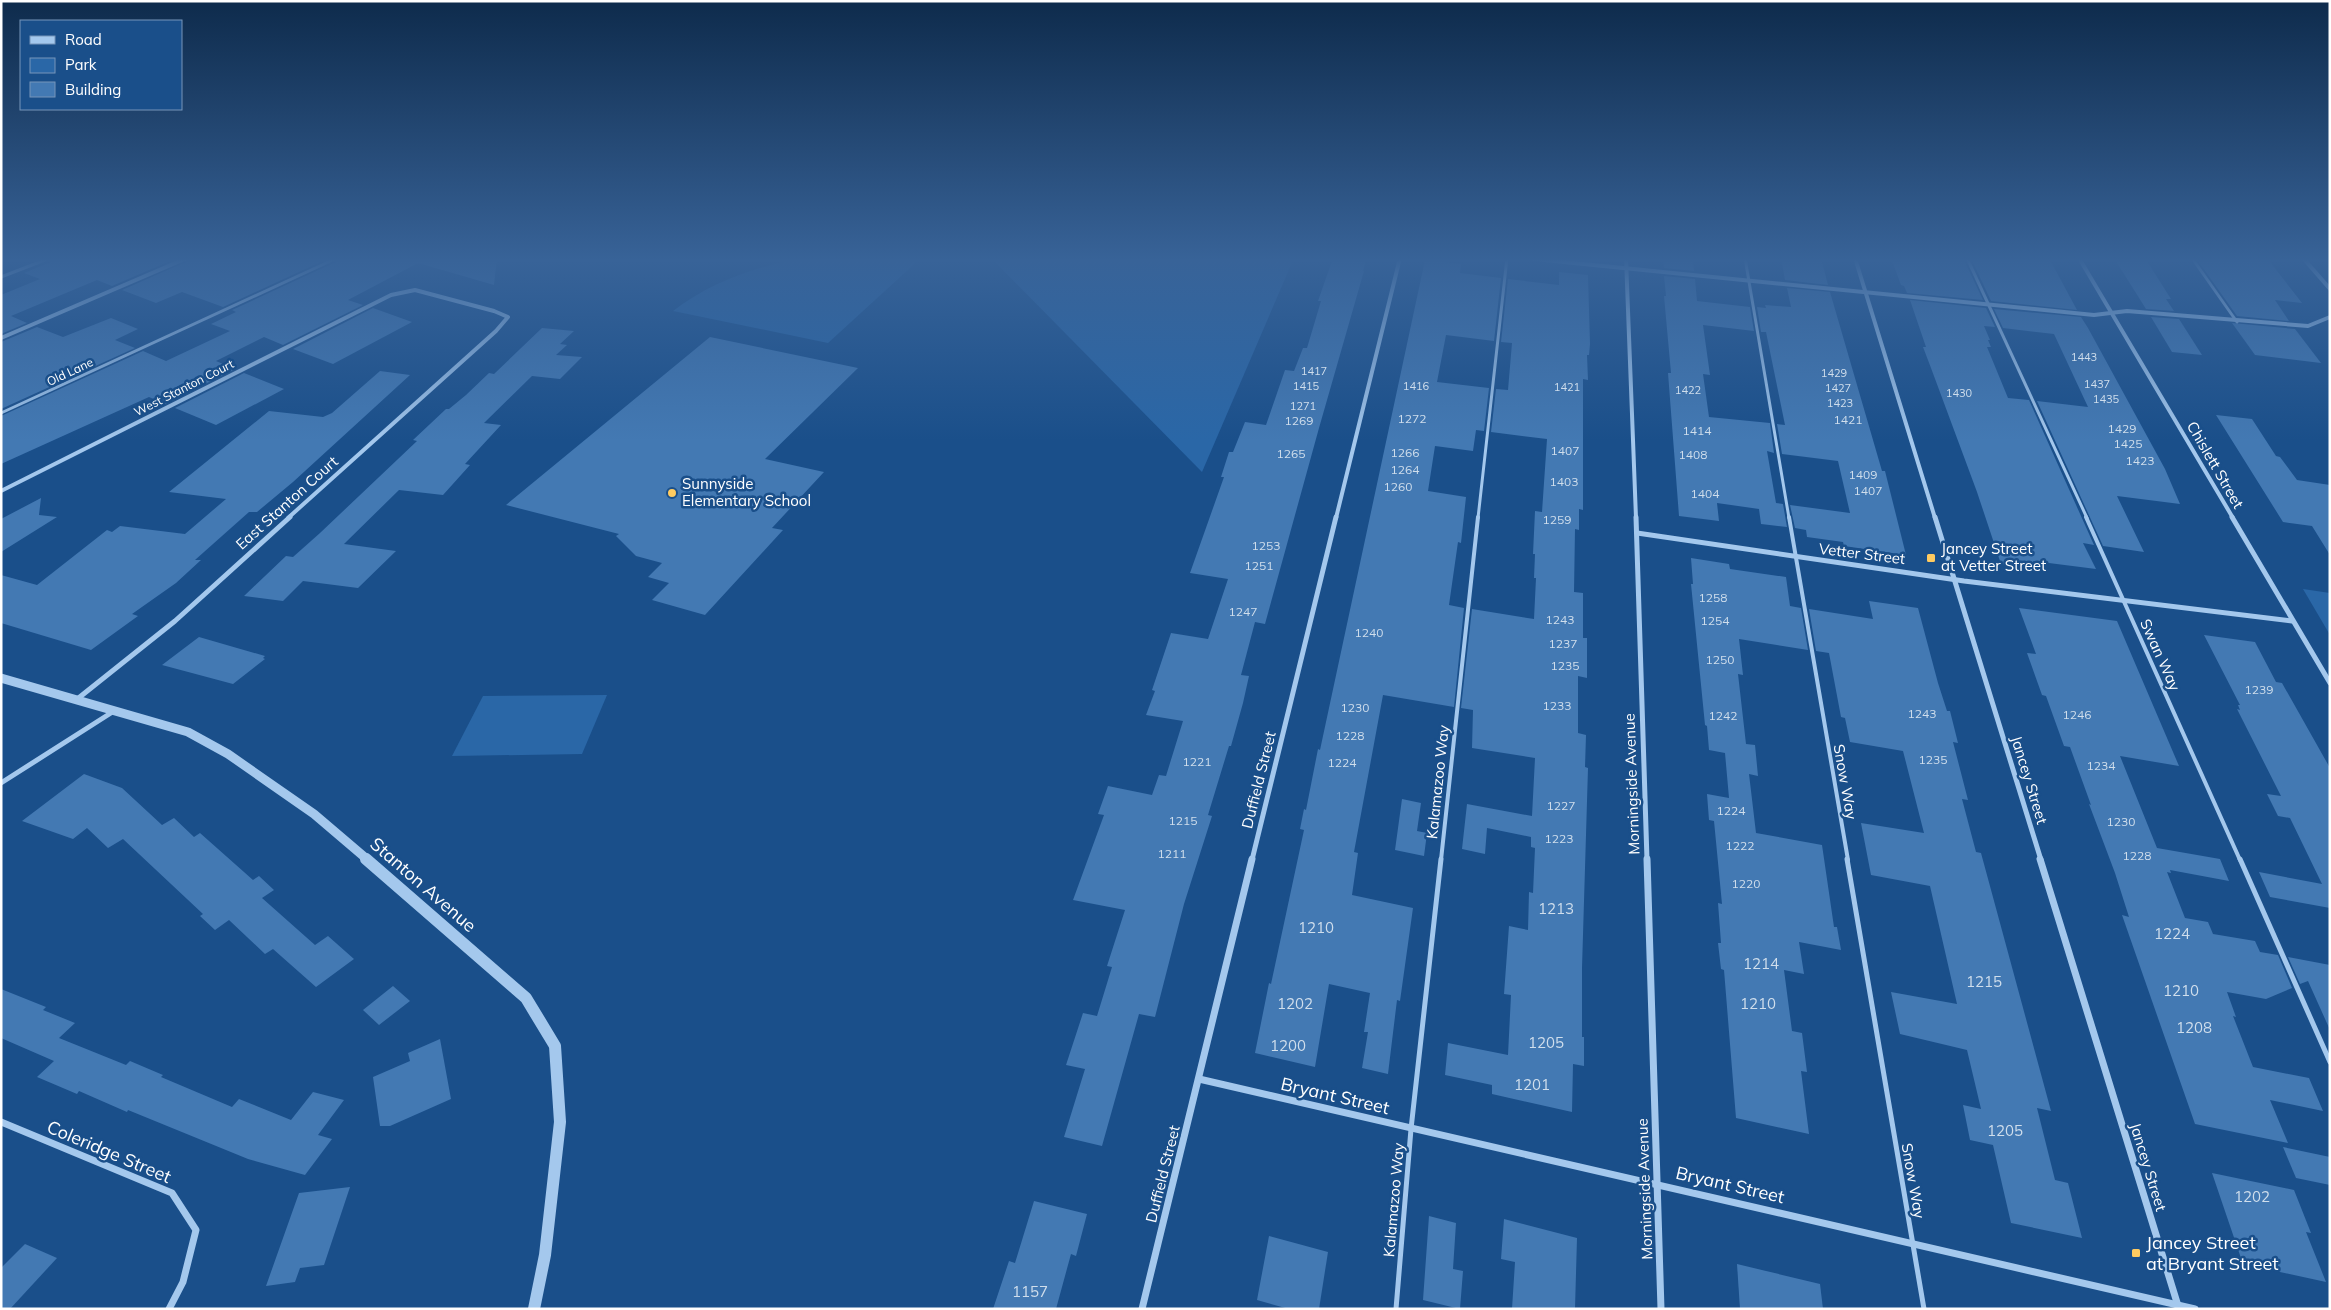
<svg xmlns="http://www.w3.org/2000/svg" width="2331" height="1310" font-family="Mulish,sans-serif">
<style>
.green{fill:#2a67a7}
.building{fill:#4379b3}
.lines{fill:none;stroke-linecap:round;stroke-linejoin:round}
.service-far2{stroke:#a4c8ed;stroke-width:3}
.service-far1{stroke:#a4c8ed;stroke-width:4}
.service{stroke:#a4c8ed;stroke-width:5}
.minor-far2{stroke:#a4c8ed;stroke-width:4}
.minor-far1{stroke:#a4c8ed;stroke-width:5}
.minor{stroke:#a4c8ed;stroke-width:7}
.tertiary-far1{stroke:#a4c8ed;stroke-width:9}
.tertiary{stroke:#a4c8ed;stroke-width:12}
.poi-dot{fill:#ffcb60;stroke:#1a4f8a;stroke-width:2}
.labels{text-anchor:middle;stroke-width:5;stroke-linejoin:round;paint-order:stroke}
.far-number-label{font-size:11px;fill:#d0deec}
.far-street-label{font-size:12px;fill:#fff;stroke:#1a4f8a}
.number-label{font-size:12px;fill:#d0deec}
.street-label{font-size:15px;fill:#fff;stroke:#1a4f8a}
.poi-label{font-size:15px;fill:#fff;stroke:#1a4f8a;text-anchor:start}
.near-number-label{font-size:15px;fill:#d0deec}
.near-street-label{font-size:18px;fill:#fff;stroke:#1a4f8a}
.near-poi-label{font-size:18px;fill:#fff;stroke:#1a4f8a;text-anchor:start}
</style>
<rect width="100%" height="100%" fill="#1a4f8a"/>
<!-- green -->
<g class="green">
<path d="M806 258H921L828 343 673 311C711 282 758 265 806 258Z"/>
<path d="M991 258H1294L1202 472Z"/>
<path d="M2303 589 2330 593V635Z"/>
<path d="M607 695 582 754 452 756 483 696Z"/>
</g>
<!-- building -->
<g class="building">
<path d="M60 258H177L112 286 97 280 11 316 27 323 1 334V295L40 279 24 273Z"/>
<path d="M191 258H329L223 307 182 292 156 303 122 290 188 261Z"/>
<path d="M340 258H497L494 285 418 263 348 300 363 305 283 345 264 337 216 361 235 369 165 404 149 397 1 464V416L143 351 166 361 230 331 211 324 236 312 232 310 338 261Z"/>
<path d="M1333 258 1366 260 1363 271H1364L1319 428 1265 624 1255 622 1241 675 1249 676 1243 703 1231 746H1229L1208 815 1212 816 1184 904 1155 1017 1139 1014 1102 1146 1064 1137 1085 1069 1066 1065 1083 1013 1097 1016 1112 967 1107 966 1125 910 1073 900 1104 815 1098 814 1108 786 1152 795 1159 775 1166 776 1183 721 1146 715 1155 691 1152 690 1171 633 1208 639 1228 579 1190 573 1224 477H1221L1229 452H1233L1245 422 1266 425 1285 370 1294 371 1303 348H1307L1321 301H1318Z"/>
<path d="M1663 258 1693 260 1694 271 1664 268Z"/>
<path d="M1781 258H1821L1828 285 1785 280Z"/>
<path d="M1891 258H1927L1964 262V260L1983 300 1907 293 1904 286 1901 285Z"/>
<path d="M1971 258H2049L2077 310 1991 301Z"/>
<path d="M2114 258H2145L2171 299H2166L2174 311 2146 309Z"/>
<path d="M2196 258H2267L2302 303 2275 300 2289 321 2237 316Z"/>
<path d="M1425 260 1461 264 1460 273 1501 278 1494 341 1446 335 1437 382 1489 388 1484 431 1476 430 1473 451 1435 446 1428 491 1466 497 1461 543 1458 542 1449 605 1464 608 1454 707 1383 695 1354 852 1358 853 1352 895 1413 908 1400 1001 1397 1000 1388 1074 1362 1068 1368 1032H1364L1370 993 1329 984 1315 1067 1255 1053 1269 983 1271 984 1304 830 1300 829 1304 809 1306 810 1318 749 1320 750Z"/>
<path d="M1559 272 1588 275 1590 344 1589 355H1587L1588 380 1583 379V510L1579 509V530L1575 529 1574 592 1583 593V638H1587V678L1578 676V733L1586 735 1585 767 1588 768 1582 968V1037H1584V1066L1573 1064 1572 1112 1492 1094V1085L1445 1075 1448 1043 1508 1055 1511 995 1504 994 1509 926 1528 930 1529 892 1533 893 1535 848 1531 847V837L1487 828 1485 854 1462 849 1467 804 1532 816 1535 758 1472 748 1473 710 1461 708 1472 609 1534 619 1536 578H1534L1535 554H1533L1535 511 1542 512 1547 439 1491 432 1496 389 1508 390 1512 343 1501 342 1508 279 1559 285Z"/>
<path d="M1664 276 1695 279 1697 301 1750 307 1754 331 1703 325 1710 375 1703 374 1709 417 1770 423 1774 453 1767 451 1776 503 1783 504 1787 527 1761 524 1759 509 1717 503 1719 521 1679 516 1668 373H1671L1664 296H1666Z"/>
<path d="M1787 288 1830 292 1882 471H1885L1906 555 1844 546 1843 542 1807 537 1806 530 1795 528 1790 505 1850 513 1838 461 1782 454 1777 424 1785 425 1766 332H1761L1757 307 1766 308 1765 305 1791 307Z"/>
<path d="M1910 300 1986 308 1995 327 1984 326 1990 340H1988L1991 347H1987L2008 398 2029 400 2094 545 2083 543 2096 569 2033 561 2036 569 2001 564 1977 492 1931 368 1923 347H1926Z"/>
<path d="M373 308 412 322 333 364 293 349Z"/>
<path d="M1994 309 2081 317 2088 328 2165 469 2180 504 2117 496 2144 552 2103 546 2037 401 2088 407 2054 334 2003 328Z"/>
<path d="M2151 317 2179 319 2202 355 2172 352Z"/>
<path d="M111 318 138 329 115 340 135 348 1 409V342L37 327 63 337Z"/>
<path d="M2232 323 2295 329 2321 363 2255 355Z"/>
<path d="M542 328 574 331 560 344 567 345 556 355 582 357 560 379 532 376 484 423 501 425 465 464 470 465 443 495 399 490 344 544 396 551 358 588 303 581 283 601 244 596 286 556 293 557 320 533 417 441 413 440 446 409H449L466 395 489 373 494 374Z"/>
<path d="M710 337 858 368 765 459 824 472 772 528 783 530 705 615 652 600 669 583 648 577 662 563 636 556 616 536 619 534 506 505Z"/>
<path d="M380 371 410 375 293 482 257 512H249L195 560H201L176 583 132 614 138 616 91 650 1 623V575L37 585 107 530 112 532 120 526 185 534 226 499 169 492 269 411 323 417 332 413Z"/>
<path d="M244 373 284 389 216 425 175 408Z"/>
<path d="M2216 415 2252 419 2276 456 2280 457 2297 480 2330 485V555L2312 526 2283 522Z"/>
<path d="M41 498 39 515 57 517 1 552V519Z"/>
<path d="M1691 558 1729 564 1730 569 1786 577 1790 606 1801 608 1808 650 1739 639 1743 675 1738 674 1746 744 1755 745 1758 776 1749 774 1756 833 1822 845 1834 927H1837L1841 950 1799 942 1804 974 1784 970 1792 1031 1802 1033 1807 1072 1801 1071 1809 1134 1736 1118 1724 970 1721 969 1718 943H1721L1718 903 1722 904 1714 821 1709 820 1707 794 1729 798 1725 753 1709 750 1707 726 1705 725 1691 584H1693Z"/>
<path d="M1869 601 1918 608 1938 683 1947 711H1950L1958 743 1953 742 1968 800 1962 799 1976 852 1981 853 2051 1111 2037 1108 2055 1180 2068 1183 2082 1238 2011 1223 1993 1145 1970 1140 1963 1105 1981 1109 1967 1050 1900 1034 1891 992 1957 1004 1930 886 1871 875 1861 823 1924 833 1903 751 1850 742 1845 718 1841 717 1829 653 1816 651 1809 609 1873 619Z"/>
<path d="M2019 608 2117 621 2179 766 2120 756 2157 848 2220 859 2229 881 2170 870 2171 873 2167 872 2185 918 2208 922 2213 934 2255 941 2260 952 2278 955 2292 988 2266 999 2227 992 2236 1017 2233 1016 2253 1067 2309 1078 2323 1111 2270 1100 2288 1143 2195 1124 2122 915 2129 917 2115 873 2089 804 2091 805 2070 747 2064 746 2046 696 2042 695 2027 653 2036 654Z"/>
<path d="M2204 635 2255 642 2276 682 2282 683 2330 768V908L2270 897 2259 872 2322 884 2290 818 2278 816 2267 794 2281 796 2237 709 2240 710 2238 705H2240Z"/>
<path d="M199 637 265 656 263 658 265 659 233 684 162 665Z"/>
<path d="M84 774 122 788 162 825 174 818 194 837 200 833 253 880 259 876 274 890 262 898 315 945 328 936 354 959 316 987 273 949 265 954 229 920 215 930 200 916 203 914 123 839 108 848 87 828 73 839 22 821Z"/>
<path d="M1402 799 1421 803 1417 831 1427 833 1424 856 1395 850Z"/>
<path d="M2288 957 2330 965V1030L2308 981 2300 984Z"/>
<path d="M393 986 410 1001 379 1025 363 1010Z"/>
<path d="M1 989 46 1007 43 1010 75 1023 59 1038 126 1065 130 1061 163 1075 161 1077 232 1107 239 1099 291 1120 313 1092 344 1100 318 1135 332 1139 305 1175 248 1159 128 1110 127 1112 79 1091 77 1094 37 1077 54 1061 1 1038Z"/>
<path d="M440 1039 451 1099 390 1126H380L373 1077 410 1061 408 1053Z"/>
<path d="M2283 1147 2330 1157V1185L2296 1178Z"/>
<path d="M2212 1173 2294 1190 2311 1233 2306 1232 2326 1282 2243 1264Z"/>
<path d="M350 1187 324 1265 300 1268 295 1282 266 1286 299 1193Z"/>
<path d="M1034 1201 1087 1214 1076 1256 1071 1254 1056 1309H993L1009 1261 1015 1263Z"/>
<path d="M1429 1216 1456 1223 1453 1269 1463 1271 1460 1309 1423 1300Z"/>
<path d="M1504 1219 1577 1238 1575 1309H1512L1515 1262 1501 1259Z"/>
<path d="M1269 1236 1328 1252 1319 1309H1289L1257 1300Z"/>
<path d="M25 1244 57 1258 10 1309H1V1268Z"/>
<path d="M1737 1264 1820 1284 1823 1309H1740Z"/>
</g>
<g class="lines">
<!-- service-far2 -->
<g class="service-far2">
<path d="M1745 258 1789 518"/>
<path d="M1967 258 2087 518"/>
<path d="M2192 258 2237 322"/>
<path d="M1 277 50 258"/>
<path d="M1 413 337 258"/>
<path d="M1478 518 1507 258"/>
</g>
<!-- service-far1 -->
<g class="service-far1">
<path d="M1789 517 1848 860"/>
<path d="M2086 517 2240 860"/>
<path d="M1441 860 1478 517"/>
</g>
<!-- service -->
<g class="service">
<path d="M1847 859 1924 1309"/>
<path d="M2240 859 2330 1062"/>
<path d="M1396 1309 1411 1129 1441 859"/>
</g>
<!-- minor-far2 -->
<g class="minor-far2">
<path d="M1523 258 2094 315 2127 311 2308 326 2330 317"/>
<path d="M1626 258 1636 518"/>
<path d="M1855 258 1935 518"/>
<path d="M2079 258 2233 518"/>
<path d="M2303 258 2330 289"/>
<path d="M1 338 187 258"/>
<path d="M1 491 391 295 415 290 494 311 508 317 496 331 288 518"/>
<path d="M1336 518 1400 258"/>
</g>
<!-- minor-far1 -->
<g class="minor-far1">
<path d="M1636 517 1647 860"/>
<path d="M1935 517 2041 860"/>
<path d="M2232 517 2330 683"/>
<path d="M1637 533 1964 581 2292 621"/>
<path d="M76 700 175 621 290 517"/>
<path d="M1 783 114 711"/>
<path d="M1252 860 1336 517"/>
</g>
<!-- minor -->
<g class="minor">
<path d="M1647 859 1661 1309"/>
<path d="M2040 859 2179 1309"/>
<path d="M1199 1079 2195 1309"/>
<path d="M1 1122 172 1193 196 1230 183 1282 169 1309"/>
<path d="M1142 1309 1252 859"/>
</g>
<!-- tertiary-far1 -->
<path class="tertiary-far1" d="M1 678 188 732 228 754 314 814 368 860"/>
<!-- tertiary -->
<path class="tertiary" d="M366 859 526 998 555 1046 560 1122 545 1255 534 1309"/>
</g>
<!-- sky -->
<linearGradient id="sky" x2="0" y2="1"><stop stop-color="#0e2b4c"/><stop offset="0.59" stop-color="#386398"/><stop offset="1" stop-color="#386398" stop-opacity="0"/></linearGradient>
<rect width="2331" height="441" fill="url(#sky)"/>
<!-- markers -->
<g class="poi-dot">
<circle cx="672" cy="493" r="5"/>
<rect x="1926" y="553" width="10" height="10" rx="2.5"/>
<rect x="2131" y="1248" width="10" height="10" rx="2.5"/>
</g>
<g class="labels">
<!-- far-number labels -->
<g class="far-number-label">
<text x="2084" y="361">1443</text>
<text x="1314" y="375">1417</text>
<text x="1834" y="377">1429</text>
<text x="2097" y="388">1437</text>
<text x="1306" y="390">1415</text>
<text x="1416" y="390">1416</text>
<text x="1567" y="391">1421</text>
<text x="1838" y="392">1427</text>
<text x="1688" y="394">1422</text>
<text x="1959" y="397">1430</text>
<text x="2106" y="403">1435</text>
<text x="1840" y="407">1423</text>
<text x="1303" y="410">1271</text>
</g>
<!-- far-street labels -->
<g class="far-street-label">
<text transform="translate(70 372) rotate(-25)" y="4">Old Lane</text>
<text transform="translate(184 388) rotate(-27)" y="4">West Stanton Court</text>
</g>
<!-- number labels -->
<g class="number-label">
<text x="1412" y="423">1272</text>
<text x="1848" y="424">1421</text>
<text x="1299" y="425">1269</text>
<text x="2122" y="433">1429</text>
<text x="1697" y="435">1414</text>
<text x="2128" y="448">1425</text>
<text x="1565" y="455">1407</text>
<text x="1405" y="457">1266</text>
<text x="1291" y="458">1265</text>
<text x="1693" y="459">1408</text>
<text x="2140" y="465">1423</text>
<text x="1405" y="474">1264</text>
<text x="1863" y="479">1409</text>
<text x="1564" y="486">1403</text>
<text x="1398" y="491">1260</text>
<text x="1868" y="495">1407</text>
<text x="1705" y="498">1404</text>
<text x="1557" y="524">1259</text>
<text x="1266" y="550">1253</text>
<text x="1259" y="570">1251</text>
<text x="1713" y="602">1258</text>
<text x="1243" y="616">1247</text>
<text x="1560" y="624">1243</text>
<text x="1715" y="625">1254</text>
<text x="1369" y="637">1240</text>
<text x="1563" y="648">1237</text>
<text x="1720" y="664">1250</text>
<text x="1565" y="670">1235</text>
<text x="2259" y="694">1239</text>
<text x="1557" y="710">1233</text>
<text x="1355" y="712">1230</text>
<text x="1922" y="718">1243</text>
<text x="2077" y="719">1246</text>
<text x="1723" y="720">1242</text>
<text x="1350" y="740">1228</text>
<text x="1933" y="764">1235</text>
<text x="1197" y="766">1221</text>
<text x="1342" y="767">1224</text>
<text x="2101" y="770">1234</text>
<text x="1561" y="810">1227</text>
<text x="1731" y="815">1224</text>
<text x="1183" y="825">1215</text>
<text x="2121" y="826">1230</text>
<text x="1559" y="843">1223</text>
<text x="1740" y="850">1222</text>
<text x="1172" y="858">1211</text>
<text x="2137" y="860">1228</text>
<text x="1746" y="888">1220</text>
</g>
<!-- street labels -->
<g class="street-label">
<text transform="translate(2215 465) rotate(60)" y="5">Chislett Street</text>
<text transform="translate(287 503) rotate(-42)" y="5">East Stanton Court</text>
<text transform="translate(1862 554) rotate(7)" y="5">Vetter Street</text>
<text transform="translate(2160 655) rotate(66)" y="5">Swan Way</text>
<text transform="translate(1259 780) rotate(-76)" y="5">Duffield Street</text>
<text transform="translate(2029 780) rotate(73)" y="5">Jancey Street</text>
<text transform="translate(1438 782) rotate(-84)" y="5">Kalamazoo Way</text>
<text transform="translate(1845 782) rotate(80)" y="5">Snow Way</text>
<text transform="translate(1632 784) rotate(-92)" y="5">Morningside Avenue</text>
<text transform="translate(2148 1167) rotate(73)" y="5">Jancey Street</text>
<text transform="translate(1163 1174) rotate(-76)" y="5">Duffield Street</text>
<text transform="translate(1913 1181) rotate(80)" y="5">Snow Way</text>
<text transform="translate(1645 1189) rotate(-92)" y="5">Morningside Avenue</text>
<text transform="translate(1394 1200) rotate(-85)" y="5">Kalamazoo Way</text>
</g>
<!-- poi labels -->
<g class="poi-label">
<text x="682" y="489">Sunnyside<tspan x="682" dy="17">Elementary School</tspan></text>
<text x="1941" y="554">Jancey Street<tspan x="1941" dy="17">at Vetter Street</tspan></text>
</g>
<!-- near-number labels -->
<g class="near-number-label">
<text x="1556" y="914">1213</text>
<text x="1316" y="933">1210</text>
<text x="2172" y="939">1224</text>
<text x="1761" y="969">1214</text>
<text x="1984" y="987">1215</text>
<text x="2181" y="996">1210</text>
<text x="1295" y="1009">1202</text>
<text x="1758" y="1009">1210</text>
<text x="2194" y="1033">1208</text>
<text x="1546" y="1048">1205</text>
<text x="1288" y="1051">1200</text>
<text x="1532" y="1090">1201</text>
<text x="2005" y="1136">1205</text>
<text x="2252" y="1202">1202</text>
<text x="1030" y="1297">1157</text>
</g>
<!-- near-street labels -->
<g class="near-street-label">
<text transform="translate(423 885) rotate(41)" y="6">Stanton Avenue</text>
<text transform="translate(1335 1096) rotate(13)" y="6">Bryant Street</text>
<text transform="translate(109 1152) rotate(23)" y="6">Coleridge Street</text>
<text transform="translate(1730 1185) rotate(13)" y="6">Bryant Street</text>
</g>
<!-- near-poi labels -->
<g class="near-poi-label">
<text x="2146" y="1249">Jancey Street<tspan x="2146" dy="21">at Bryant Street</tspan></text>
</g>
</g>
<!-- border -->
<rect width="2331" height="1310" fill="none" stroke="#ffffff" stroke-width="5"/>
<!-- legend -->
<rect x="20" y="20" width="162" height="90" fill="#1a4f8a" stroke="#7695b9"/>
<rect x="30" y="36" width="25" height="8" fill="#a4c8ed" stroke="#7695b9"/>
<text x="65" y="45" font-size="15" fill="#ffffff">Road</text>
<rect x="30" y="58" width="25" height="15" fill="#2a67a7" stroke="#7695b9"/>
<text x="65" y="70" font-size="15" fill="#ffffff">Park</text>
<rect x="30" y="82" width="25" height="15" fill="#4379b3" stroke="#7695b9"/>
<text x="65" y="95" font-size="15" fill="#ffffff">Building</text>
</svg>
